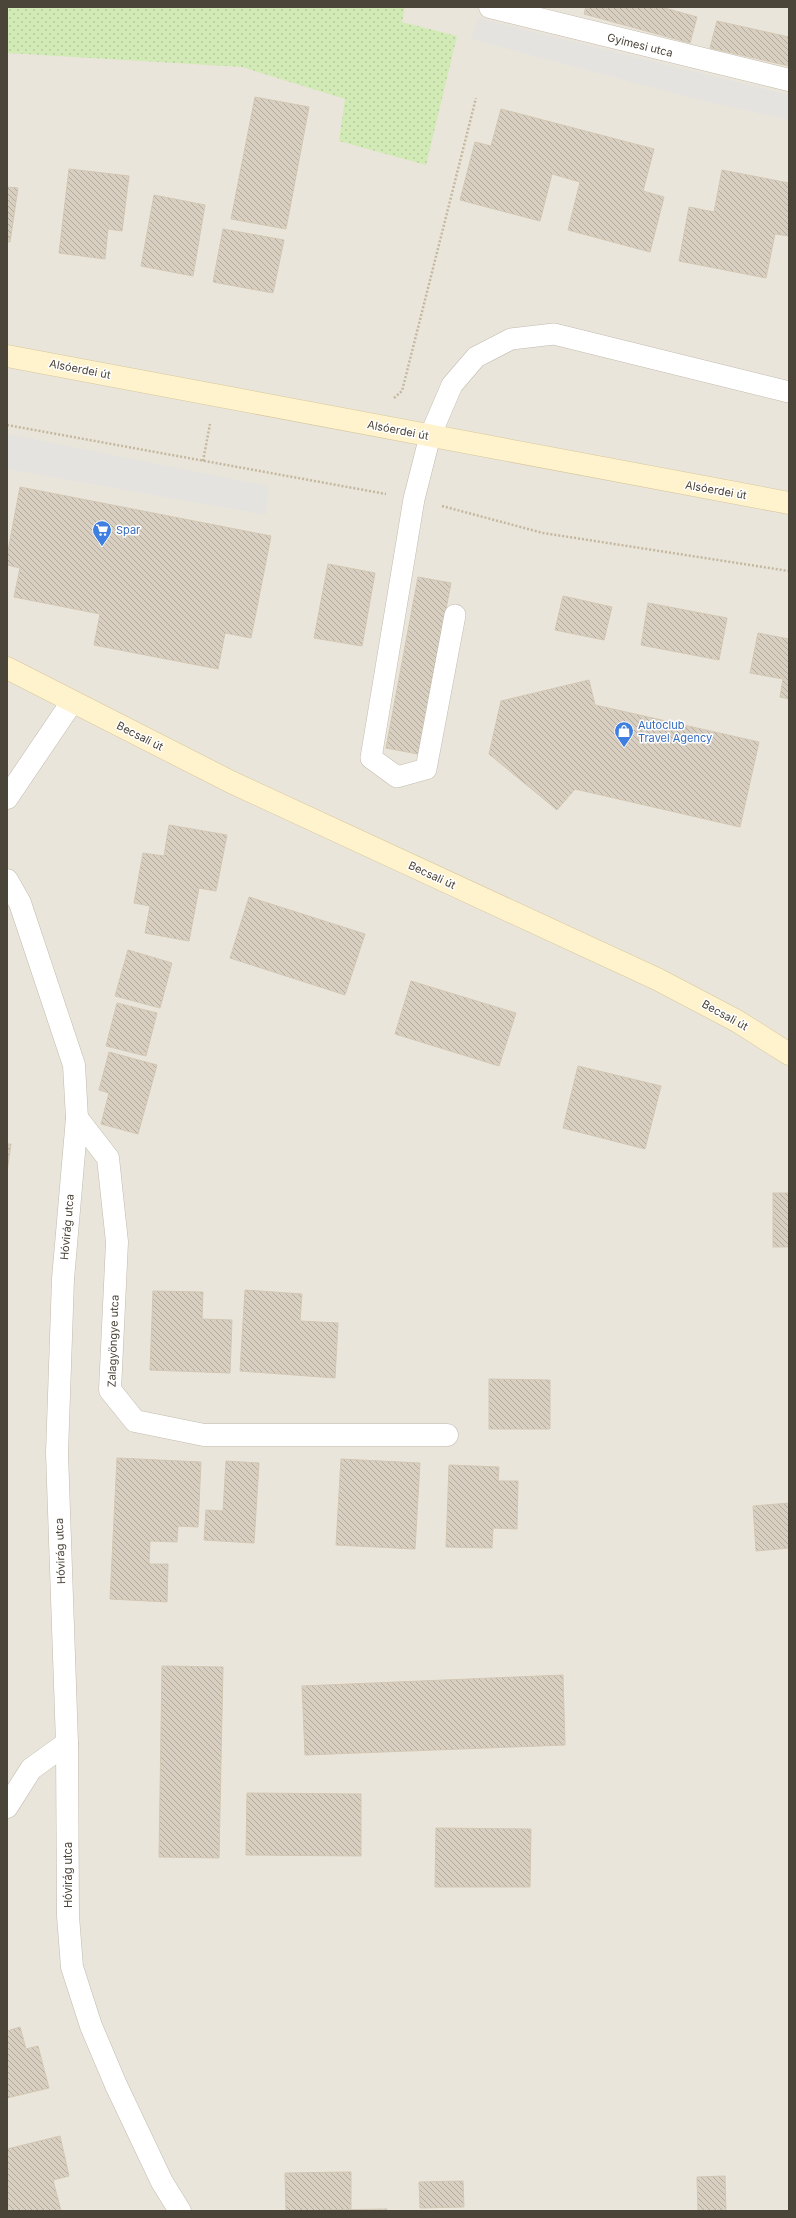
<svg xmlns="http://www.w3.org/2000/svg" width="796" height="2218" font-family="Inter,sans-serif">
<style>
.residential{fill:#eae5da}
.park{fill:url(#park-dots)}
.parking{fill:#e5e3e0}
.building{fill:url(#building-back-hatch);stroke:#d3c7b4}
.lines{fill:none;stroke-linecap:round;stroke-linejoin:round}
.lane-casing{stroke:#c2bbae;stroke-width:22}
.street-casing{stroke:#c2bbae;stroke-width:23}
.secondary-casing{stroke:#d6c79b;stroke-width:23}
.path{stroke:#c4b79f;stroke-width:2.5;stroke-dasharray:2 2;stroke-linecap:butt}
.lane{stroke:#fff;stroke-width:21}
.street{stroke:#fff;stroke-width:22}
.secondary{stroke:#fff3cd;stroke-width:22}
.labels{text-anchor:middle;stroke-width:3;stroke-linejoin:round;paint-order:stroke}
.street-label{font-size:11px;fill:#4b4439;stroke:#fff}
.shop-label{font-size:11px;fill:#366cbe;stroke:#fff;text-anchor:start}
</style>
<defs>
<pattern id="park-dots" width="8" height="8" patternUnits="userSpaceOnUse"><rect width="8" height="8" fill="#d2eab5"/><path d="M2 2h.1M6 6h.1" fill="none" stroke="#b6ca9c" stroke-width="1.8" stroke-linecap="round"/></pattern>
<pattern id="building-back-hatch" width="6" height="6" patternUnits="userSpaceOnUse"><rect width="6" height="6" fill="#d8cfc1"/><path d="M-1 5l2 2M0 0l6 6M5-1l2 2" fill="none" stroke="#b1aa9e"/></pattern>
</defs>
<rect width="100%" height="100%" fill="#f6f3ec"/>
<!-- residential -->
<rect class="residential" x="7" y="7" width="782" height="2204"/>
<!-- park -->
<path class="park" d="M7 7H405L402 22 457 36 426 165 339 141 345 99 242 67 7 53Z"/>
<!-- parking -->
<g class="parking">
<path d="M478 18 789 95V120L691 98 471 39Z"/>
<path d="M7 434 268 486 266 515 7 469Z"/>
</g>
<!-- building -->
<g class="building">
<path d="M586 7H661L697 17 690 43 584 14Z"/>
<path d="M717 21 789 37V66L710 48Z"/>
<path d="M255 97 309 107 286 229 231 219Z"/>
<path d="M501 109 654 149 643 191 664 197 650 252 568 230 580 182 552 174 540 221 460 200 475 142 491 146Z"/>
<path d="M69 169 129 176 122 231 108 229 105 259 59 253Z"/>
<path d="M722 170 789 183V236L775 234 766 278 679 261 689 207 714 212Z"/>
<path d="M7 187 18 188 10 242H7Z"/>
<path d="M154 195 205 205 193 276 141 266Z"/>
<path d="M223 229 284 240 273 293 213 282Z"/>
<path d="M20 487 271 536 251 638 225 633 218 669 94 645 100 614 14 597 20 568 7 565V556Z"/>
<path d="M328 564 375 573 362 646 314 638Z"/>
<path d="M418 577 451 583 418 754 386 748Z"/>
<path d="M563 596 612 607 604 640 555 630Z"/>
<path d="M648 603 727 618 719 660 641 645Z"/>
<path d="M758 633 789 639V699L780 697 783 679 750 673Z"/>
<path d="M589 680 595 705 759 742 740 827 575 789 557 810 489 754 501 701Z"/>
<path d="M169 825 227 835 216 891 199 888 189 941 145 933 150 906 134 903 143 853 164 856Z"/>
<path d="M249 897 365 934 345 995 230 958Z"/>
<path d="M128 950 172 963 160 1008 115 996Z"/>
<path d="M411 981 516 1013 499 1066 395 1034Z"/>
<path d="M117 1003 157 1013 146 1056 106 1046Z"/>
<path d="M109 1052 157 1065 138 1134 101 1124 109 1093 99 1090Z"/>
<path d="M578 1066 661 1086 645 1149 563 1128Z"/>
<path d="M7 1144H11L7 1172Z"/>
<rect x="773" y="1193" width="16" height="54"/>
<path d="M245 1290 302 1294 300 1321 338 1323 335 1378 240 1371Z"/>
<path d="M153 1291 203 1292 202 1319 232 1320 230 1373 150 1370Z"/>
<path d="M489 1379 550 1380V1429H489Z"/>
<path d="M117 1458 201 1462 198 1527 178 1526 177 1542 150 1541 149 1564H168L167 1602 110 1599Z"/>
<path d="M341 1459 420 1463 415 1549 336 1545Z"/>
<path d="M226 1461 259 1463 254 1543 204 1540 206 1510 223 1511Z"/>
<path d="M449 1465 499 1467 498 1481H518L517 1529 493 1528 492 1548 446 1547Z"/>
<path d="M789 1503V1548L756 1551 753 1506Z"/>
<path d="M162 1666 223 1667 219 1858 159 1857Z"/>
<path d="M563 1675 565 1745 305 1755 302 1686Z"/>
<path d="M247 1793 361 1794V1856L246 1855Z"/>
<path d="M436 1828 531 1829 530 1887H435Z"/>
<path d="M20 2027 26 2049 38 2046 49 2088 7 2098V2031Z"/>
<path d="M60 2136 69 2176 53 2180 61 2211H8L7 2149Z"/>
<path d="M351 2172V2210L286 2211 285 2173Z"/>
<path d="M725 2176 726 2211H698L697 2177Z"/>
<path d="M463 2181 464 2207 420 2208 419 2182Z"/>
<path d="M387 2209V2211H322V2210Z"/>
</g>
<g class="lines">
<!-- lane casing -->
<g class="lane-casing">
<path id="lane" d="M455 615 426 769 397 777 371 758 414 499 430 436 452 385 476 357 511 339 554 334 789 392"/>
</g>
<!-- street casing -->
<g class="street-casing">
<g id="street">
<path d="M490 7 789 80"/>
<path d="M7 798 72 702"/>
<path d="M7 880 20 903 74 1065 77 1118 63 1279 57 1453 67 1743 68 1916 72 1967 91 2026 116 2085 162 2182 180 2211"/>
<path d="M77 1118 108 1158 117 1242 110 1390 135 1421 204 1435H447"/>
<path d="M7 1807 31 1769 67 1743"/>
</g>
</g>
<!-- secondary casing -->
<g class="secondary-casing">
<g id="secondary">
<path d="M7 356 789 503"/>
<path d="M7 668 231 782 657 979 737 1021 789 1054"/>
</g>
</g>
<!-- path -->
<g class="path">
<path d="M394 398 402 391 476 98"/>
<path d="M7 425 386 494"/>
<path d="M203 461 210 424"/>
<path d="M442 506 543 533 789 571"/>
</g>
<!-- lane -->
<use href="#lane" class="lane"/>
<!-- street -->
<use href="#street" class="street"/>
<!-- secondary -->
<use href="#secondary" class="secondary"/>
</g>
<!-- icons -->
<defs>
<g id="supermarket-pin" transform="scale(1)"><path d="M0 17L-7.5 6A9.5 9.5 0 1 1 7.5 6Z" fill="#3f7fe0" stroke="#fff"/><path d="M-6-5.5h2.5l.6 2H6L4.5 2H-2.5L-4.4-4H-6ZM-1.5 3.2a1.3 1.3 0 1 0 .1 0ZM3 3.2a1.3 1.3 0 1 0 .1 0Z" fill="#fff"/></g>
<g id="shop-pin" transform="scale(1)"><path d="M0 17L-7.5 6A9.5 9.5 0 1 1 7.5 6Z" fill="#3f7fe0" stroke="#fff"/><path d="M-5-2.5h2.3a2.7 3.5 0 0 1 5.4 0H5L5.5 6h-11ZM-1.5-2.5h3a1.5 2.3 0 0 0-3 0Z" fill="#fff"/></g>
</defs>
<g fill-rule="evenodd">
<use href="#supermarket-pin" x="102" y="530"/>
<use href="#shop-pin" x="624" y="731"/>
</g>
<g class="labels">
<!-- street labels -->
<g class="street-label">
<text transform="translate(640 45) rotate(14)" y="4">Gyimesi utca</text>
<text transform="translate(80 369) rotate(11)" y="4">Alsóerdei út</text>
<text transform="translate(398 430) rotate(11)" y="4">Alsóerdei út</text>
<text transform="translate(716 490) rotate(10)" y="4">Alsóerdei út</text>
<text transform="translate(140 736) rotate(27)" y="4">Becsali út</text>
<text transform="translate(432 875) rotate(25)" y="4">Becsali út</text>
<text transform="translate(725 1015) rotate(29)" y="4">Becsali út</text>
<text transform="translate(67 1227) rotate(-85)" y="4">Hóvirág utca</text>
<text transform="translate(113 1341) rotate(-88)" y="4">Zalagyöngye utca</text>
<text transform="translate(60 1551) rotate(-92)" y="4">Hóvirág utca</text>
<text transform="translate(68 1875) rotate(-90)" y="4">Hóvirág utca</text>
</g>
<!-- shop labels -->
<g class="shop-label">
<text x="116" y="534">Spar</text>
<text x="638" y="729">Autoclub<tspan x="638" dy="13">Travel Agency</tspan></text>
</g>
</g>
<!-- border -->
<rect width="796" height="2218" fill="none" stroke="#4b4439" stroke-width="16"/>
</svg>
